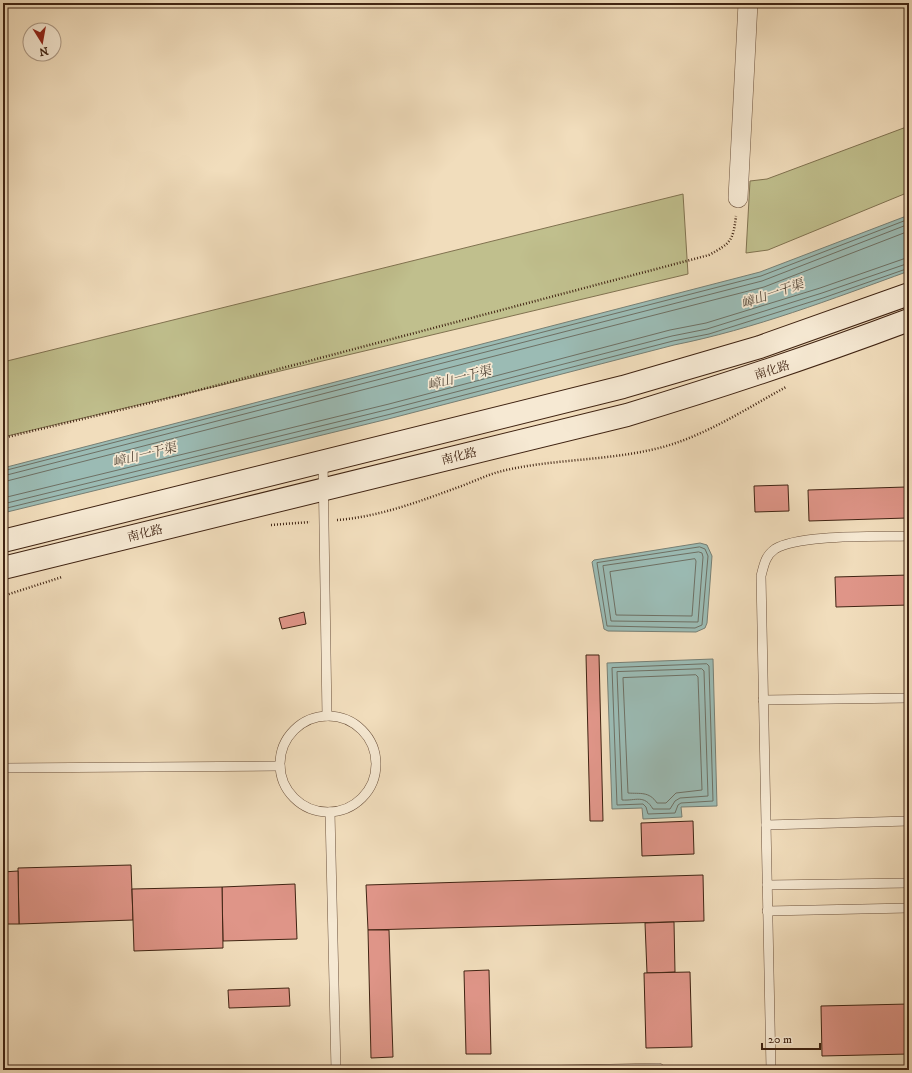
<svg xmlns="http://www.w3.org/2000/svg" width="912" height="1073" font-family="'IM FELL DW Pica','Noto Serif SC',serif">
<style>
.green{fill:#c0bf8d;stroke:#807250}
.water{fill:#9bbbb4;stroke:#777f74}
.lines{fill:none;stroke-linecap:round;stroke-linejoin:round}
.shore{stroke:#6e7064;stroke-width:1}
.building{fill:#df9588;stroke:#402413}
.service-casing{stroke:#6c523d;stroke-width:10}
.minor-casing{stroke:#6c523d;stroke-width:20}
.secondary-casing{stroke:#402413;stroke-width:24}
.path{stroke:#402413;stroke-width:2.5;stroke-dasharray:1 2;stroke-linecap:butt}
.service{stroke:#f6e9d3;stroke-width:9}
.minor{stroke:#f6e9d3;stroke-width:19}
.secondary{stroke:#f6e9d3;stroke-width:22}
.labels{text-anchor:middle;stroke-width:3.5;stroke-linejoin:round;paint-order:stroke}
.street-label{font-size:12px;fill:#402413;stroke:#f6e9d3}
.water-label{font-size:13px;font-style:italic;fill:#574a3b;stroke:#f6e9d3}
</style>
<rect width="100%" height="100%" fill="#f1ddbc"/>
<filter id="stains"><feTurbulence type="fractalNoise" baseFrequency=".005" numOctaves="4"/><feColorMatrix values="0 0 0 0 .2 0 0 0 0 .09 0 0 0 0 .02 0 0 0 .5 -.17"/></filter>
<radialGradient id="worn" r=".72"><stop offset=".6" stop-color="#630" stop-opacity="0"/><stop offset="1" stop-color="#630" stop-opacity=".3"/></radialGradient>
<!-- green -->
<g class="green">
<path d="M909 126V192L768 250 746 253 750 181 767 179Z"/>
<path d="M683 194 688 274 3 437V362Z"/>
</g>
<!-- water -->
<g class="water">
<path d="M909 215V271C832 299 754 329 674 345L392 418 3 513V468L760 272Z"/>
<path d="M700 543 707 545 712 556 707 623 705 628 696 632 608 631 604 629 592 562 594 560Z"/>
<path d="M713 659 717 806 681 807 682 817 643 819 642 808 612 809 607 663Z"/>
</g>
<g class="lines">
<!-- shore -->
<g class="shore">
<path d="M3 471 761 276 909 219"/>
<path d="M3 476 762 281 909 224"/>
<path d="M3 482 764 287 909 231"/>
<path d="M3 498 389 404 670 330 706 323 820 288 909 257"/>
<path d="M3 504 390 409 672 336 707 329 822 293 909 263"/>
<path d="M3 509 391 414 673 341 709 334 823 298 909 268"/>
<path d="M700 547 705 549 708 556 702 625 695 628 607 626 597 563Z"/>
<path d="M699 552 702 553 703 557 698 622 611 621 603 566Z"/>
<path d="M695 559 696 561 692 616 616 615 610 572Z"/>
<path d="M707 664 709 666 713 801 681 803 678 805 675 813 648 814 646 807 643 804 617 805 612 668Z"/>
<path d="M702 669 704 671 708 796 680 798 675 801 670 809H653C644 794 636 801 622 800L617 672Z"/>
<path d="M696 675 698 677 702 790 676 793 666 803H657C649 791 640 794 628 793L623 678Z"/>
</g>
</g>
<!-- building -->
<g class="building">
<path d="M788 485 789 511 755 512 754 486Z"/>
<path d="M906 487 907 518 809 521 808 490Z"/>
<path d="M909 575V605L836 607 835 577Z"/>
<path d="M304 612 306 624 282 629 279 618Z"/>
<path d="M586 655H599L603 821H590Z"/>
<path d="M693 821 694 854 642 856 641 823Z"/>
<path d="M131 865 133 920 19 924 18 868Z"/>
<path d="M18 871 19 924H3V872Z"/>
<path d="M703 875 704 921 368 930 366 885Z"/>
<path d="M295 884 297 939 223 941 222 887Z"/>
<path d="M222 887 223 948 134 951 132 889Z"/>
<path d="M674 922 675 972 647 973 645 923Z"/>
<path d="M368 930H389L393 1057 371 1058Z"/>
<path d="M489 970 491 1054H466L464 971Z"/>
<path d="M690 972 692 1047 646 1048 644 973Z"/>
<path d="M289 988 290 1006 229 1008 228 990Z"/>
<path d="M909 1004V1054L822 1056 821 1006Z"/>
</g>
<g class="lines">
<!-- service casing -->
<g class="service-casing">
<g id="service">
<path d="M323 462 327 716"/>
<path d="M763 700 909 698"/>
<circle cx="328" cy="764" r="48"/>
<path d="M3 768 280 766"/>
<path d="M330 812 336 1070"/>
<path d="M766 825 909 821"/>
<path d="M767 885 909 883"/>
<path d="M767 911 909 908"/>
<path d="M561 1070 659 1068"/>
<path d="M771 1070 761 576C764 565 765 556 775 549 798 534 878 537 909 536"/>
</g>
</g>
<!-- minor casing -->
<g class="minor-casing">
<path id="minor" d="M738 198 748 3"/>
</g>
<!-- secondary casing -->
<g class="secondary-casing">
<g id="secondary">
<path d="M3 541 623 387 760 347 909 294"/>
<path d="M3 568 627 415C723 386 816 355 909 320"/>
</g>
</g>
<!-- path -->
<g class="path">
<path d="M3 438 158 401 709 255C731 243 733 241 736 216"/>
<path d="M337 520C378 517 418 502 456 488 471 483 486 475 502 471 552 459 604 461 655 449 702 438 744 410 786 387"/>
<path d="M271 525 310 522"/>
<path d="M3 596 62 577"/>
</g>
<!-- service -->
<use href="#service" class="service"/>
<!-- minor -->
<use href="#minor" class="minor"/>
<!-- secondary -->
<use href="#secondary" class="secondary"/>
</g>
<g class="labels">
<!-- street labels -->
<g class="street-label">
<text transform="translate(772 370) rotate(-18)" y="4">南化路</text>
<text transform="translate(459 456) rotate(-14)" y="4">南化路</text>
<text transform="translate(145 533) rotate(-14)" y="4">南化路</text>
</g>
<!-- water labels -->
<g class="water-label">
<text transform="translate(772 293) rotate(-19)" y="5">嶂山一干渠</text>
<text transform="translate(459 377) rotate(-14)" y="5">嶂山一干渠</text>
<text transform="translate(144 454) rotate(-14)" y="5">嶂山一干渠</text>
</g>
</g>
<!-- margin -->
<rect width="912" height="1073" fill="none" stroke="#f1ddbc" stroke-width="16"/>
<rect x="4" y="4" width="904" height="1065" fill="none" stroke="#402413" stroke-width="2"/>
<rect x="8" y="8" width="896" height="1057" fill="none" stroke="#402413"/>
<!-- north arrow -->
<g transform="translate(42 42) rotate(169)"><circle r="19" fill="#f6e9d3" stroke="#ad9a86"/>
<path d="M0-3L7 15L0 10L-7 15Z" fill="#8f2418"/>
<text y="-6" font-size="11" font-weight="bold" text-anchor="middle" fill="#402413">N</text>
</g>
<!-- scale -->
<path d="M762 1043v6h58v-6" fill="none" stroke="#402413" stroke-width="2"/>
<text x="768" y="1043" font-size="12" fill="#402413" stroke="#f6e9d3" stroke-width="3" paint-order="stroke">20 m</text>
<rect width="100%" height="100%" filter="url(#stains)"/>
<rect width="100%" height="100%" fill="url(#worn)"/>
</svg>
